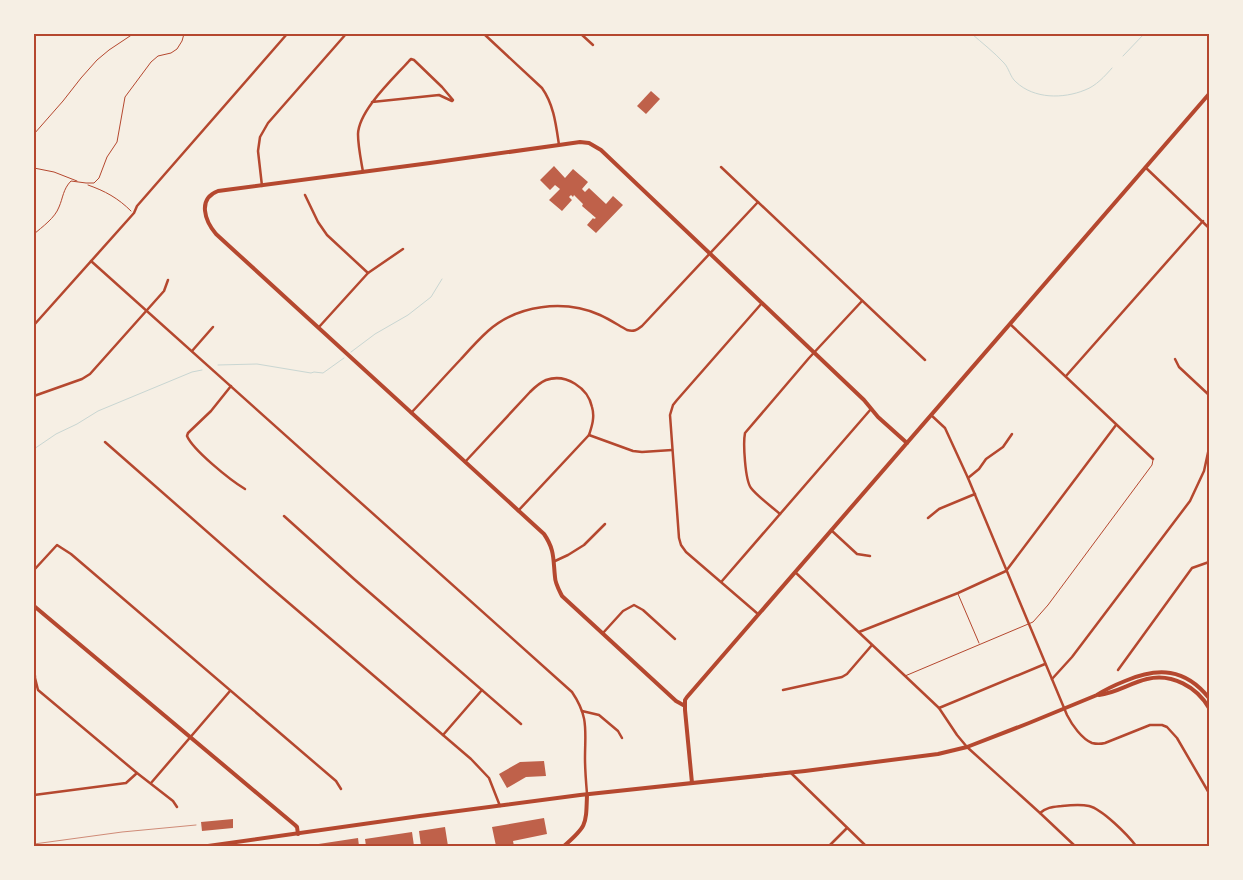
<svg xmlns="http://www.w3.org/2000/svg" width="1243" height="880" font-family="'Golos Text',sans-serif">
<style>
.lines{fill:none;stroke-linecap:round;stroke-linejoin:round}
.stream{stroke:#c9d6d2;stroke-width:1}
.building{fill:#bf614a}
.path{stroke:#b5482f;stroke-width:1}
.service{stroke:#b5482f;stroke-width:1}
.minor{stroke:#b5482f;stroke-width:2.5}
.tertiary{stroke:#b5482f;stroke-width:4}
.secondary{stroke:#b5482f;stroke-width:4}
.rail{stroke:#cf8b77;stroke-width:1}
.neatline{fill:none;stroke:#b5482f;stroke-width:2}
</style>
<rect width="100%" height="100%" fill="#f6efe4"/>
<g class="lines">
<!-- stream -->
<g class="stream">
<path d="M972 34C982 43 994 52 1004 63 1009 68 1010 77 1016 82 1034 99 1063 99 1085 90 1096 86 1105 76 1112 68"/>
<path d="M1123 56 1144 34"/>
<path d="M351 352 375 334 408 315 431 297 442 279"/>
<path d="M218 365 257 364 311 373 314 372 323 373 344 358"/>
<path d="M34 449 56 434 77 424 98 411 192 372 202 370"/>
</g>
</g>
<!-- building -->
<g class="building">
<path d="M651 91 660 99 646 114 637 106Z"/>
<path d="M554 166 565 178 573 169 588 182 582 189 585 192 589 188 606 204 613 196 623 205 596 233 587 225 593 218 594 219 596 218 582 206 583 204 574 195 573 197 571 195 569 197 572 200 562 211 549 200 560 189 555 185 550 190 540 180Z"/>
<path d="M544 761 546 776 526 777 507 788 499 774 520 762Z"/>
<path d="M544 818 547 834 513 841 514 846H496L492 827Z"/>
<path d="M233 819V828L202 831 201 822Z"/>
<path d="M445 827 448 846H430V845L421 846 419 831Z"/>
<path d="M412 832 414 846H366L365 839Z"/>
<path d="M358 838 359 846H312V845Z"/>
</g>
<g class="lines">
<!-- path -->
<g class="path">
<path d="M34 134 63 101 81 78 97 60 109 50 133 34"/>
<path d="M34 168 54 172 77 181"/>
<path d="M88 185C105 191 118 198 131 211"/>
<path d="M34 234C42 227 55 218 59 207 63 198 63 189 71 181L86 183H94L99 178 107 157 117 142 125 97 151 62 158 56 171 53 177 49 182 41 184 34"/>
</g>
<!-- service -->
<g class="service">
<path d="M958 594 979 643"/>
<path d="M905 676 1033 622 1048 605 1152 465 1153 460"/>
</g>
<!-- minor -->
<g class="minor">
<path d="M484 34 542 88C554 105 556 125 559 145"/>
<path d="M581 34 593 45"/>
<path d="M721 167 925 360"/>
<path d="M1145 167 1209 228"/>
<path d="M363 172C361 160 358 146 358 134 359 110 393 79 409 61L411 59 414 60 442 87 453 100 452 101 439 95 372 102"/>
<path d="M262 186 258 151 260 137 268 123 346 34"/>
<path d="M305 195 318 222 327 235 368 273"/>
<path d="M91 261 572 692C589 717 585 730 585 759 585 770 586 782 587 794"/>
<path d="M1010 324 1153 459"/>
<path d="M34 325 134 213 137 206 287 34"/>
<path d="M319 327 368 273 403 249"/>
<path d="M192 351 213 327"/>
<path d="M1175 359 1179 367 1209 395"/>
<path d="M1066 376 1203 221"/>
<path d="M231 386 211 411 188 433 187 436C193 450 230 480 245 489"/>
<path d="M34 396 82 379 90 374 164 291 168 280"/>
<path d="M411 413C428 395 444 377 461 359 470 349 478 340 488 331 517 305 564 299 600 315 609 319 618 325 627 330 634 332 637 330 642 326L758 202"/>
<path d="M931 415 945 428 968 478 1067 715C1072 725 1082 739 1092 743 1096 744 1101 744 1105 743L1150 725H1162L1167 727 1177 738 1209 793"/>
<path d="M105 442 269 586 471 759 489 778 500 806"/>
<path d="M465 462 530 392C535 387 539 383 546 380 566 373 588 388 592 407 595 417 592 426 589 435"/>
<path d="M968 478 979 469 986 459 1003 447 1012 434"/>
<path d="M518 511 589 435 633 451 642 452 672 450"/>
<path d="M780 514C772 507 757 496 751 488 745 480 743 443 745 433L809 358 862 301"/>
<path d="M284 516 354 579 521 724"/>
<path d="M928 518 939 509 975 494"/>
<path d="M831 530 857 554 870 556"/>
<path d="M555 561 568 555 584 545 605 524"/>
<path d="M34 570 57 545 71 554 336 781 341 789"/>
<path d="M795 572 939 708 957 735 967 747 1040 813 1075 846"/>
<path d="M722 581 871 409"/>
<path d="M758 614 686 552 681 545 679 538 670 415 673 405 677 400 762 303"/>
<path d="M859 632 958 593 1006 571 1116 425"/>
<path d="M603 633 623 611 634 605 643 610 675 639"/>
<path d="M34 666 35 677"/>
<path d="M1118 670 1192 568 1209 562"/>
<path d="M35 678 38 690 137 773 173 801 177 807"/>
<path d="M1052 679 1072 657 1190 501 1204 471 1209 448"/>
<path d="M783 690 842 677 847 674 872 645"/>
<path d="M939 708 1045 664"/>
<path d="M582 711 599 715 618 731 622 738"/>
<path d="M443 735 482 690"/>
<path d="M790 772 866 846"/>
<path d="M151 783 230 691"/>
<path d="M34 795 126 783 137 773"/>
<path d="M1040 813C1047 807 1053 807 1062 806 1071 805 1080 804 1089 806 1102 809 1128 835 1136 846"/>
<path d="M829 846 847 828"/>
</g>
<!-- tertiary -->
<g class="tertiary">
<path d="M34 606 295 825 297 827 298 834"/>
<path d="M685 706 676 701 562 596C559 590 555 583 555 577 553 559 555 550 544 534L216 234C205 221 197 199 218 191L430 163 559 145 580 142 589 143 601 150 864 400 878 417 907 443"/>
<path d="M692 783 685 710V700L687 697 1209 94"/>
<path d="M564 846C587 826 586 825 587 795"/>
</g>
<!-- secondary -->
<g class="secondary">
<path d="M1099 695C1116 693 1130 683 1147 679 1172 673 1197 687 1209 708"/>
<path d="M208 846 420 816 580 795 805 771 938 754 967 747 1029 723 1097 695C1106 689 1115 685 1125 681 1158 667 1185 668 1209 698"/>
</g>
<!-- rail -->
<path class="rail" d="M34 844 122 832 196 825"/>
</g>
<!-- border -->
<rect width="1243" height="880" fill="none" stroke="#f6efe4" stroke-width="70"/>
<rect x="35" y="35" width="1173" height="810" class="neatline"/>
</svg>
